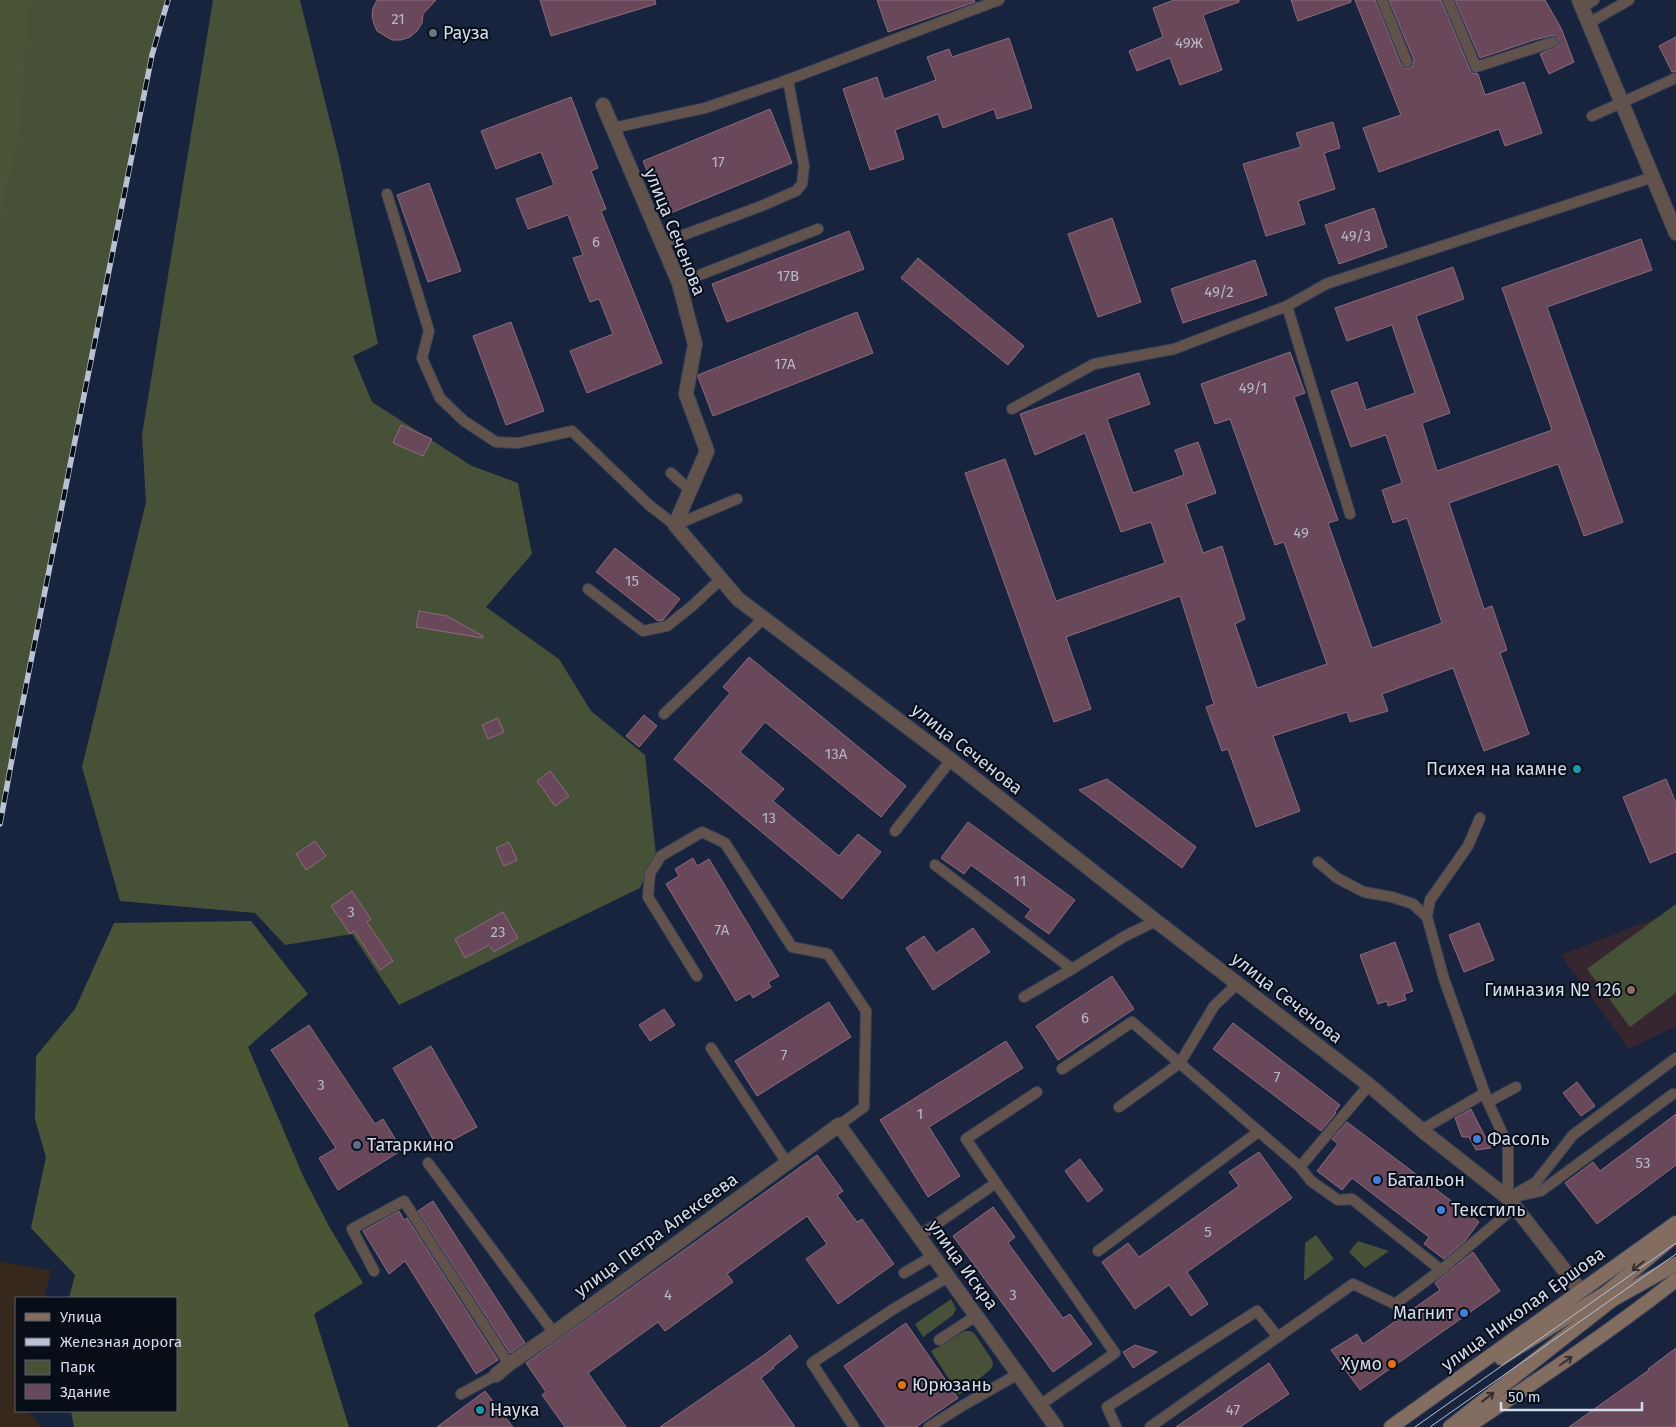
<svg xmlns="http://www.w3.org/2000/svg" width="1676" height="1427" font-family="'Fira Sans',sans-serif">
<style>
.commercial{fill:#36291b}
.education{fill:#362630}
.green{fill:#475138}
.forest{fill:#495535}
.building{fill:#684859;stroke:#8d6b7d}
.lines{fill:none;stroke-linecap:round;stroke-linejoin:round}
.service-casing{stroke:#364159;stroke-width:12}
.minor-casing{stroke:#364159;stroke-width:16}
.secondary-casing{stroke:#364159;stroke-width:16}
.service{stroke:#61534b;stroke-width:10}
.minor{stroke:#61534b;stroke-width:14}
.secondary{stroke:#826d60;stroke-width:14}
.tram{stroke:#b8c2d4;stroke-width:1}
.rail-casing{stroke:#b8c2d4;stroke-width:5.5}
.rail{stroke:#080e18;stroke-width:4;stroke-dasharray:11;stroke-linecap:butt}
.oneway{stroke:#332f31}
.worship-dot{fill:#6b7280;stroke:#080e18;stroke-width:2}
.culture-dot{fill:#0f9aa8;stroke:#080e18;stroke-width:2}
.education-dot{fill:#8d6e63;stroke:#080e18;stroke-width:2}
.shop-dot{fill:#3f7fe0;stroke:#080e18;stroke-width:2}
.service-dot{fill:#5c6f8a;stroke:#080e18;stroke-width:2}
.food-dot{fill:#e8710a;stroke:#080e18;stroke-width:2}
.labels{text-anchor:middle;stroke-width:4;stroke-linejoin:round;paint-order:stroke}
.number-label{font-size:15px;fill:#b8b7c8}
.poi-label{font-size:18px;fill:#d3dced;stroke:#080e18;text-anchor:start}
.street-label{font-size:18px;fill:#d3dced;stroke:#080e18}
</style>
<rect width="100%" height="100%" fill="#18243d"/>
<!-- commercial -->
<path class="commercial" d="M0 1262 51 1270 44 1298H16V1411H27L42 1427H0Z"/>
<!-- education -->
<path class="education" d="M1676 910V1026L1629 1049 1561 955Z"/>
<!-- green -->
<g class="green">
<path d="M0 0H168L152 55 19 721 0 824Z"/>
<path d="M213 0H300L340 162 378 344 353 356 372 402 472 466 518 483 532 554 486 607 559 659 591 711 645 755 656 855 640 888 399 1005 352 934 285 945 255 913 120 901 82 767 146 502 142 435Z"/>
<path d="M1676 904V993L1630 1027 1587 969Z"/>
<path d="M1316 1235 1334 1259 1304 1281 1305 1243Z"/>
<path d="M1358 1241 1389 1251 1365 1268 1349 1252Z"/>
<path d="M951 1299 956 1309 953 1315 923 1337 915 1324Z"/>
<path d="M965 1331H971L975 1334 992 1360 993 1365 990 1370 959 1395 931 1351Z"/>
</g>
<!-- forest -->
<g class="forest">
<path d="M0 0H24L26 12 21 121 0 213Z"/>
<path d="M251 921 308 994 248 1047 304 1178 330 1228 363 1283 314 1314 349 1427H74L71 1411H176V1298H69L75 1275 31 1228 46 1157 35 1119 36 1056 75 1009 114 923Z"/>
</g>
<!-- building -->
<g class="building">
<path d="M377 0H436L423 14 422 23 417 31 410 37 401 40H392L377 31 374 24 372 16 373 8Z"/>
<path d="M540 0H655L656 4 551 36Z"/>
<path d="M877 0H974L975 2 888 32Z"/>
<path d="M1174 0H1239V2L1203 15 1222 70 1180 85 1170 58 1137 71 1129 51 1163 37 1153 8Z"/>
<path d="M1291 0H1351V2L1298 21Z"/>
<path d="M1355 0H1375L1401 65 1407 69 1413 66 1414 60 1389 0H1441L1470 70 1472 73 1478 74 1485 95 1524 82 1542 133 1505 146 1499 129 1379 172 1363 128 1401 115Z"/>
<path d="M1455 0H1545L1561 28 1574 62 1549 74 1540 54 1558 46 1559 39 1554 35 1534 40 1480 58Z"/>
<path d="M1676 37V71L1672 72 1659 46Z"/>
<path d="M1009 38 1032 108 997 119 994 109 943 128 938 114 895 130 904 159 870 170 843 89 877 77 884 99 936 80 927 57 949 49 952 57Z"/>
<path d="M571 97 598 168 591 171 606 209 601 211 662 363 587 393 570 351 613 334 599 299 590 302 573 258 583 255 568 215 528 229 516 199 554 185 541 152 496 169 481 131Z"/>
<path d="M770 109 792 163 666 215 643 161Z"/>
<path d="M1333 122 1340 148 1324 153 1335 189 1298 201 1305 224 1266 236 1243 164 1301 147 1296 133Z"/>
<path d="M429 183 461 271 428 282 397 195Z"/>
<path d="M1374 208 1387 247 1339 264 1325 225Z"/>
<path d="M1112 218 1141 302 1098 317 1068 234Z"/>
<path d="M849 231 864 269 727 322 712 284Z"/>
<path d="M1641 239 1652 270 1547 307 1623 522 1584 536 1558 464 1449 503 1484 609 1492 606 1507 650 1500 653 1529 734 1484 751 1453 668 1382 694 1388 711 1350 722 1347 712 1273 736 1300 811 1256 827 1228 749 1222 751 1206 707 1214 704 1180 596 1066 637 1091 709 1054 722 965 473 1005 459 1056 601 1165 563 1151 522 1121 532 1085 433 1035 455 1020 414 1139 373 1150 404 1107 419 1133 493 1184 475 1175 450 1198 442 1216 493 1186 504 1203 553 1222 546 1245 619 1235 624 1257 688 1327 664 1284 542 1275 545 1230 419 1215 424 1201 384 1290 352 1305 393 1294 397 1338 520 1328 523 1372 648 1442 623 1407 518 1393 523 1382 490 1402 483 1386 435 1351 447 1331 391 1357 382 1366 410 1415 393 1392 325 1347 341 1335 308 1453 267 1464 299 1416 316 1450 413 1422 423 1437 471 1552 430 1502 288Z"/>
<path d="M918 258 1024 346 1008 365 901 278Z"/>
<path d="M1255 260 1267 295 1183 323 1171 289Z"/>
<path d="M857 312 873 353 713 416 698 377V375Z"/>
<path d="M511 322 544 411 506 425 473 336Z"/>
<path d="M401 425 432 439 423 456 393 443Z"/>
<path d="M615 548 680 599 663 620 658 621 596 572Z"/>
<path d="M419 611 447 616 483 636V638L416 627Z"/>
<path d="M749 657 906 786 881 817 765 722 740 752 784 789 773 801 839 856 858 834 881 852 842 899 674 759 730 693 723 687Z"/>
<path d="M644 715 657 726 639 747 626 736Z"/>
<path d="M498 718 504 732 488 739 482 725Z"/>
<path d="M550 771 569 796 555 806 537 781Z"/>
<path d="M1107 779 1196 847 1182 868 1079 790Z"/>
<path d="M1666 779 1676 803V852L1650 863 1623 797Z"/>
<path d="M968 822 1075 900 1049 934 1025 917 1031 909 971 865 964 874 941 858Z"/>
<path d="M315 841 326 856 306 870 296 854Z"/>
<path d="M509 842 517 860 504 866 496 848Z"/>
<path d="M693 858 697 866 709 859 779 976 768 982 771 987 753 998 750 993 736 1001 666 884 679 876 675 869Z"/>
<path d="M352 891 371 919 367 922 393 961 380 970 354 931 350 934 331 906Z"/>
<path d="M503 912 518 938 494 952 489 945 465 958 455 939Z"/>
<path d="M1479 923 1494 960 1464 972 1449 935Z"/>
<path d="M973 928 990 952 933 990 906 948 924 936 936 953Z"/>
<path d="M1395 942 1413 991 1404 994 1406 1000 1388 1006 1387 1001 1378 1004 1360 955Z"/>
<path d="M1112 976 1134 1009 1058 1060 1036 1026Z"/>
<path d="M829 1002 851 1037 757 1096 735 1061Z"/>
<path d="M664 1009 675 1025 650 1041 639 1025Z"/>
<path d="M1233 1023 1340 1105 1335 1112 1336 1113 1321 1131 1213 1049Z"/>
<path d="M309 1025 375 1124 383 1119 402 1150 338 1190 319 1158 336 1148 271 1050Z"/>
<path d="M1006 1041 1023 1068 929 1127 960 1176 928 1197 880 1120Z"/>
<path d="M431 1046 477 1127 438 1148 393 1068Z"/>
<path d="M1577 1082 1595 1106 1581 1116 1563 1093Z"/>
<path d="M1471 1109 1478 1123 1491 1148 1476 1150 1469 1137H1462L1455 1118Z"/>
<path d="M1676 1114V1165L1597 1224 1565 1183 1593 1162 1600 1171Z"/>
<path d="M1347 1122 1479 1222 1465 1241 1444 1259 1424 1244 1429 1237 1352 1178 1342 1190 1317 1171 1338 1144 1332 1139Z"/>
<path d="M1259 1152 1292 1198 1187 1272 1208 1304 1191 1316 1169 1285 1135 1309 1102 1262 1128 1243 1139 1257 1239 1186 1229 1172Z"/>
<path d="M817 1155 843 1191 837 1195 857 1222 862 1219 894 1264 838 1304 806 1259 827 1244 807 1216 727 1274 733 1282 665 1331 658 1322 588 1373 626 1427H565L542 1395 546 1392 526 1363Z"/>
<path d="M1080 1159 1103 1190 1088 1202 1065 1171Z"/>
<path d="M433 1201 525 1343 510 1353 418 1211Z"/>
<path d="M993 1207 1015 1237 1008 1243 1063 1318 1070 1314 1092 1344 1053 1372 953 1236Z"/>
<path d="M399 1211 404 1220 407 1218 498 1360 476 1374 405 1261 389 1274 363 1231Z"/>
<path d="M1473 1252 1500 1291 1360 1390 1331 1350 1357 1334 1363 1344 1440 1290 1435 1283Z"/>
<path d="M906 1323 958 1398 916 1427H886L844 1366Z"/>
<path d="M790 1335 798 1347 773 1367 774 1368 761 1378 795 1427H660L764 1355Z"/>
<path d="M1135 1345 1157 1352 1133 1368 1123 1352Z"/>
<path d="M1676 1348V1427H1569L1649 1370 1648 1369Z"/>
<path d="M1269 1363 1289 1394 1240 1427H1176Z"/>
<path d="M485 1391 513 1427H437Z"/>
</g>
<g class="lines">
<!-- service casing -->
<g class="service-casing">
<g id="service">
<path d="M1382 0 1407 62"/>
<path d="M1448 0 1476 67 1553 42"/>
<path d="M1582 7 1594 0"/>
<path d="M1589 23 1629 0"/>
<path d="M782 82 999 0"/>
<path d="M1592 116 1676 78"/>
<path d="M613 128 705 108 788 80 804 166 802 184 796 191 764 205 662 243"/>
<path d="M387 194 429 331 422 358 440 398 464 421 496 442 518 443 572 431 649 505 675 525 737 499"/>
<path d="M679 283 818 229"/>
<path d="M1287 306 1350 514"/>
<path d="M1012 409 1094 364 1174 349 1287 306 1326 284 1653 177"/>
<path d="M671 473 690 490"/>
<path d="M588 589 643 631 667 626 691 607 721 579"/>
<path d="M664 714 764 618"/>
<path d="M1480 818 1468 846 1430 900 1427 917 1444 979 1488 1102 1508 1146V1198"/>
<path d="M895 831 951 760"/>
<path d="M1318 862 1337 878 1364 892 1392 897 1413 904 1427 917"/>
<path d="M935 865 1072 969 1125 936 1156 921"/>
<path d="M697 976 648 897 650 873 661 856 702 832 725 843 792 947 828 954 866 1011 864 1107 839 1125"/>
<path d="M1024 997 1072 969"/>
<path d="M711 1048 787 1163"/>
<path d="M1062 1069 1132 1022 1300 1167"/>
<path d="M1369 1085 1300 1167 1311 1181 1338 1200 1352 1199 1441 1270"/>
<path d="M1488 1102 1516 1087"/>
<path d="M1119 1107 1180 1063 1214 1006 1238 983"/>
<path d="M1424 1132 1428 1126 1485 1093"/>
<path d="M428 1163 554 1333"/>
<path d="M996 1183 966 1139 1037 1092"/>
<path d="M1518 1196 1541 1191 1673 1094"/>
<path d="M1508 1198 1536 1182 1573 1135 1676 1058"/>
<path d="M919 1236 996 1183 1115 1353 1040 1405"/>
<path d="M1098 1251 1258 1132"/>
<path d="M374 1271 352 1229 404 1201 509 1364"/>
<path d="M904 1273 933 1256"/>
<path d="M939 1340 976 1316"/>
<path d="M461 1394 496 1375"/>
<path d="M854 1427 812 1363 895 1308 948 1277"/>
<path d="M929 1427 962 1406 1018 1374"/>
<path d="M1116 1427 1107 1407 1257 1311 1278 1337"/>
<path d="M1150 1427 1353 1284 1395 1304 1441 1270 1515 1207"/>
</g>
</g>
<!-- minor casing -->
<g class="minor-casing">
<g id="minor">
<path d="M1579 0 1676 233"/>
<path d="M603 105 679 283 695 344 686 394 707 451 675 525 738 599 951 760 1156 921 1369 1085 1424 1132 1508 1198 1580 1290"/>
<path d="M496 1375 509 1364 554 1333 839 1125 1056 1427"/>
</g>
</g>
<!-- secondary casing -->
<g class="secondary-casing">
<g id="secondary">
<path d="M1501 1358 1606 1293 1676 1235"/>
<path d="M1391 1427 1676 1223"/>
<path d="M1450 1427 1612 1300 1676 1264"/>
<path d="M1467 1427C1538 1380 1608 1333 1676 1280"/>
</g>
</g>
<!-- service -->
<use href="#service" class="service"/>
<!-- minor -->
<use href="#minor" class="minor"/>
<!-- secondary -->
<use href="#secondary" class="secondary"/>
<!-- tram -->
<g class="tram">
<path d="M1415 1427 1676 1243"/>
<path d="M1430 1427 1676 1254"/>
</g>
<!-- rail casing -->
<g class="rail-casing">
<path id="rail" d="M0 824 19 721 152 55 168 0"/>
</g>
<!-- rail -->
<use href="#rail" class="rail"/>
</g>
<!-- one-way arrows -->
<defs><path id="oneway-shaft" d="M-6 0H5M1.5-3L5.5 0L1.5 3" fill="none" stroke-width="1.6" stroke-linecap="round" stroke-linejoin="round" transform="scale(1.25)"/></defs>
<g class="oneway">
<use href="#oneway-shaft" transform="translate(1638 1266) rotate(141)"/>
<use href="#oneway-shaft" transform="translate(1566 1361) rotate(-35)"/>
<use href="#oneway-shaft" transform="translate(1488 1397) rotate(-38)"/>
</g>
<!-- markers -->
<circle class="worship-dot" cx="433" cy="33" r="5"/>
<g class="culture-dot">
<circle cx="1577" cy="769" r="5"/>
<circle cx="480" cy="1410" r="5"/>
</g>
<circle class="education-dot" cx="1631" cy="990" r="5"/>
<g class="shop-dot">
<circle cx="1477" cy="1139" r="5"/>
<circle cx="1377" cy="1180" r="5"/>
<circle cx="1441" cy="1210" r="5"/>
<circle cx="1464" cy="1313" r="5"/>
</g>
<circle class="service-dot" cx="357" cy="1145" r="5"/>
<g class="food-dot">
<circle cx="1392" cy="1364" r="5"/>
<circle cx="902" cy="1385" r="5"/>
</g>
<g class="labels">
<!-- number labels -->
<g class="number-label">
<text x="398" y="24">21</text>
<text x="1189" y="48">49Ж</text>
<text x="718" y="167">17</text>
<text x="1356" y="241">49/3</text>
<text x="596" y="247">6</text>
<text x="788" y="281">17В</text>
<text x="1219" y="297">49/2</text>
<text x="785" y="369">17А</text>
<text x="1253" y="393">49/1</text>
<text x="1301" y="538">49</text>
<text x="632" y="586">15</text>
<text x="836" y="759">13А</text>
<text x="769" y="823">13</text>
<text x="1020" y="886">11</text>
<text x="351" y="917">3</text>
<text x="722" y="935">7А</text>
<text x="498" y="937">23</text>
<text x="1085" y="1023">6</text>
<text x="784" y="1060">7</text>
<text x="1277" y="1082">7</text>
<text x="321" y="1090">3</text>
<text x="920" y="1119">1</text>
<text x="1643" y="1168">53</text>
<text x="1208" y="1237">5</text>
<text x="668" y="1300">4</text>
<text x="1013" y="1300">3</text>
<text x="1233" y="1415">47</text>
</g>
<!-- poi labels -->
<g class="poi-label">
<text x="443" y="39">Рауза</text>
<text x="1567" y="775" text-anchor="end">Психея на камне</text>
<text x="1621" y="996" text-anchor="end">Гимназия № 126</text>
<text x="1487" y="1145">Фасоль</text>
<text x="367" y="1151">Татаркино</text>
<text x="1387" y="1186">Батальон</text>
<text x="1451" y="1216">Текстиль</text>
<text x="1454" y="1319" text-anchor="end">Магнит</text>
<text x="1382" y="1370" text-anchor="end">Хумо</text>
<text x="912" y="1391">Юрюзань</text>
<text x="490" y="1416">Наука</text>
</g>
<!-- street labels -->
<g class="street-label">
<text transform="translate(675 232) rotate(68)" y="6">улица Сеченова</text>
<text transform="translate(967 749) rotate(38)" y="6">улица Сеченова</text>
<text transform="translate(1287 998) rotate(38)" y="6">улица Сеченова</text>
<text transform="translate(656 1235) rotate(-36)" y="6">улица Петра Алексеева</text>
<text transform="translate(963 1265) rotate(54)" y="6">улица Искра</text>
<text transform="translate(1523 1309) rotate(-36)" y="6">улица Николая Ершова</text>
</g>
</g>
<!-- legend -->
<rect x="15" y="1297" width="162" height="115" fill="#080e18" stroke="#59606d"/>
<rect x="25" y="1313" width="25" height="8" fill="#826d60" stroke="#59606d"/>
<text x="60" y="1322" font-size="15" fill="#d3dced">Улица</text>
<rect x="25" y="1338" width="25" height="8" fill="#b8c2d4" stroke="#59606d"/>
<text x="60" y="1347" font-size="15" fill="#d3dced">Железная дорога</text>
<rect x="25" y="1360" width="25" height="15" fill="#475138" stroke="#59606d"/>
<text x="60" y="1372" font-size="15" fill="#d3dced">Парк</text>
<rect x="25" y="1384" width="25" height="15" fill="#684859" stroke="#59606d"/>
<text x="60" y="1397" font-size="15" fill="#d3dced">Здание</text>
<!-- scale -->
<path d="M1501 1402v8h141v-8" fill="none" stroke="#d3dced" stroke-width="2.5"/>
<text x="1508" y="1402" font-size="15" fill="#d3dced" stroke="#080e18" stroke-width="4" paint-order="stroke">50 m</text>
</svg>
